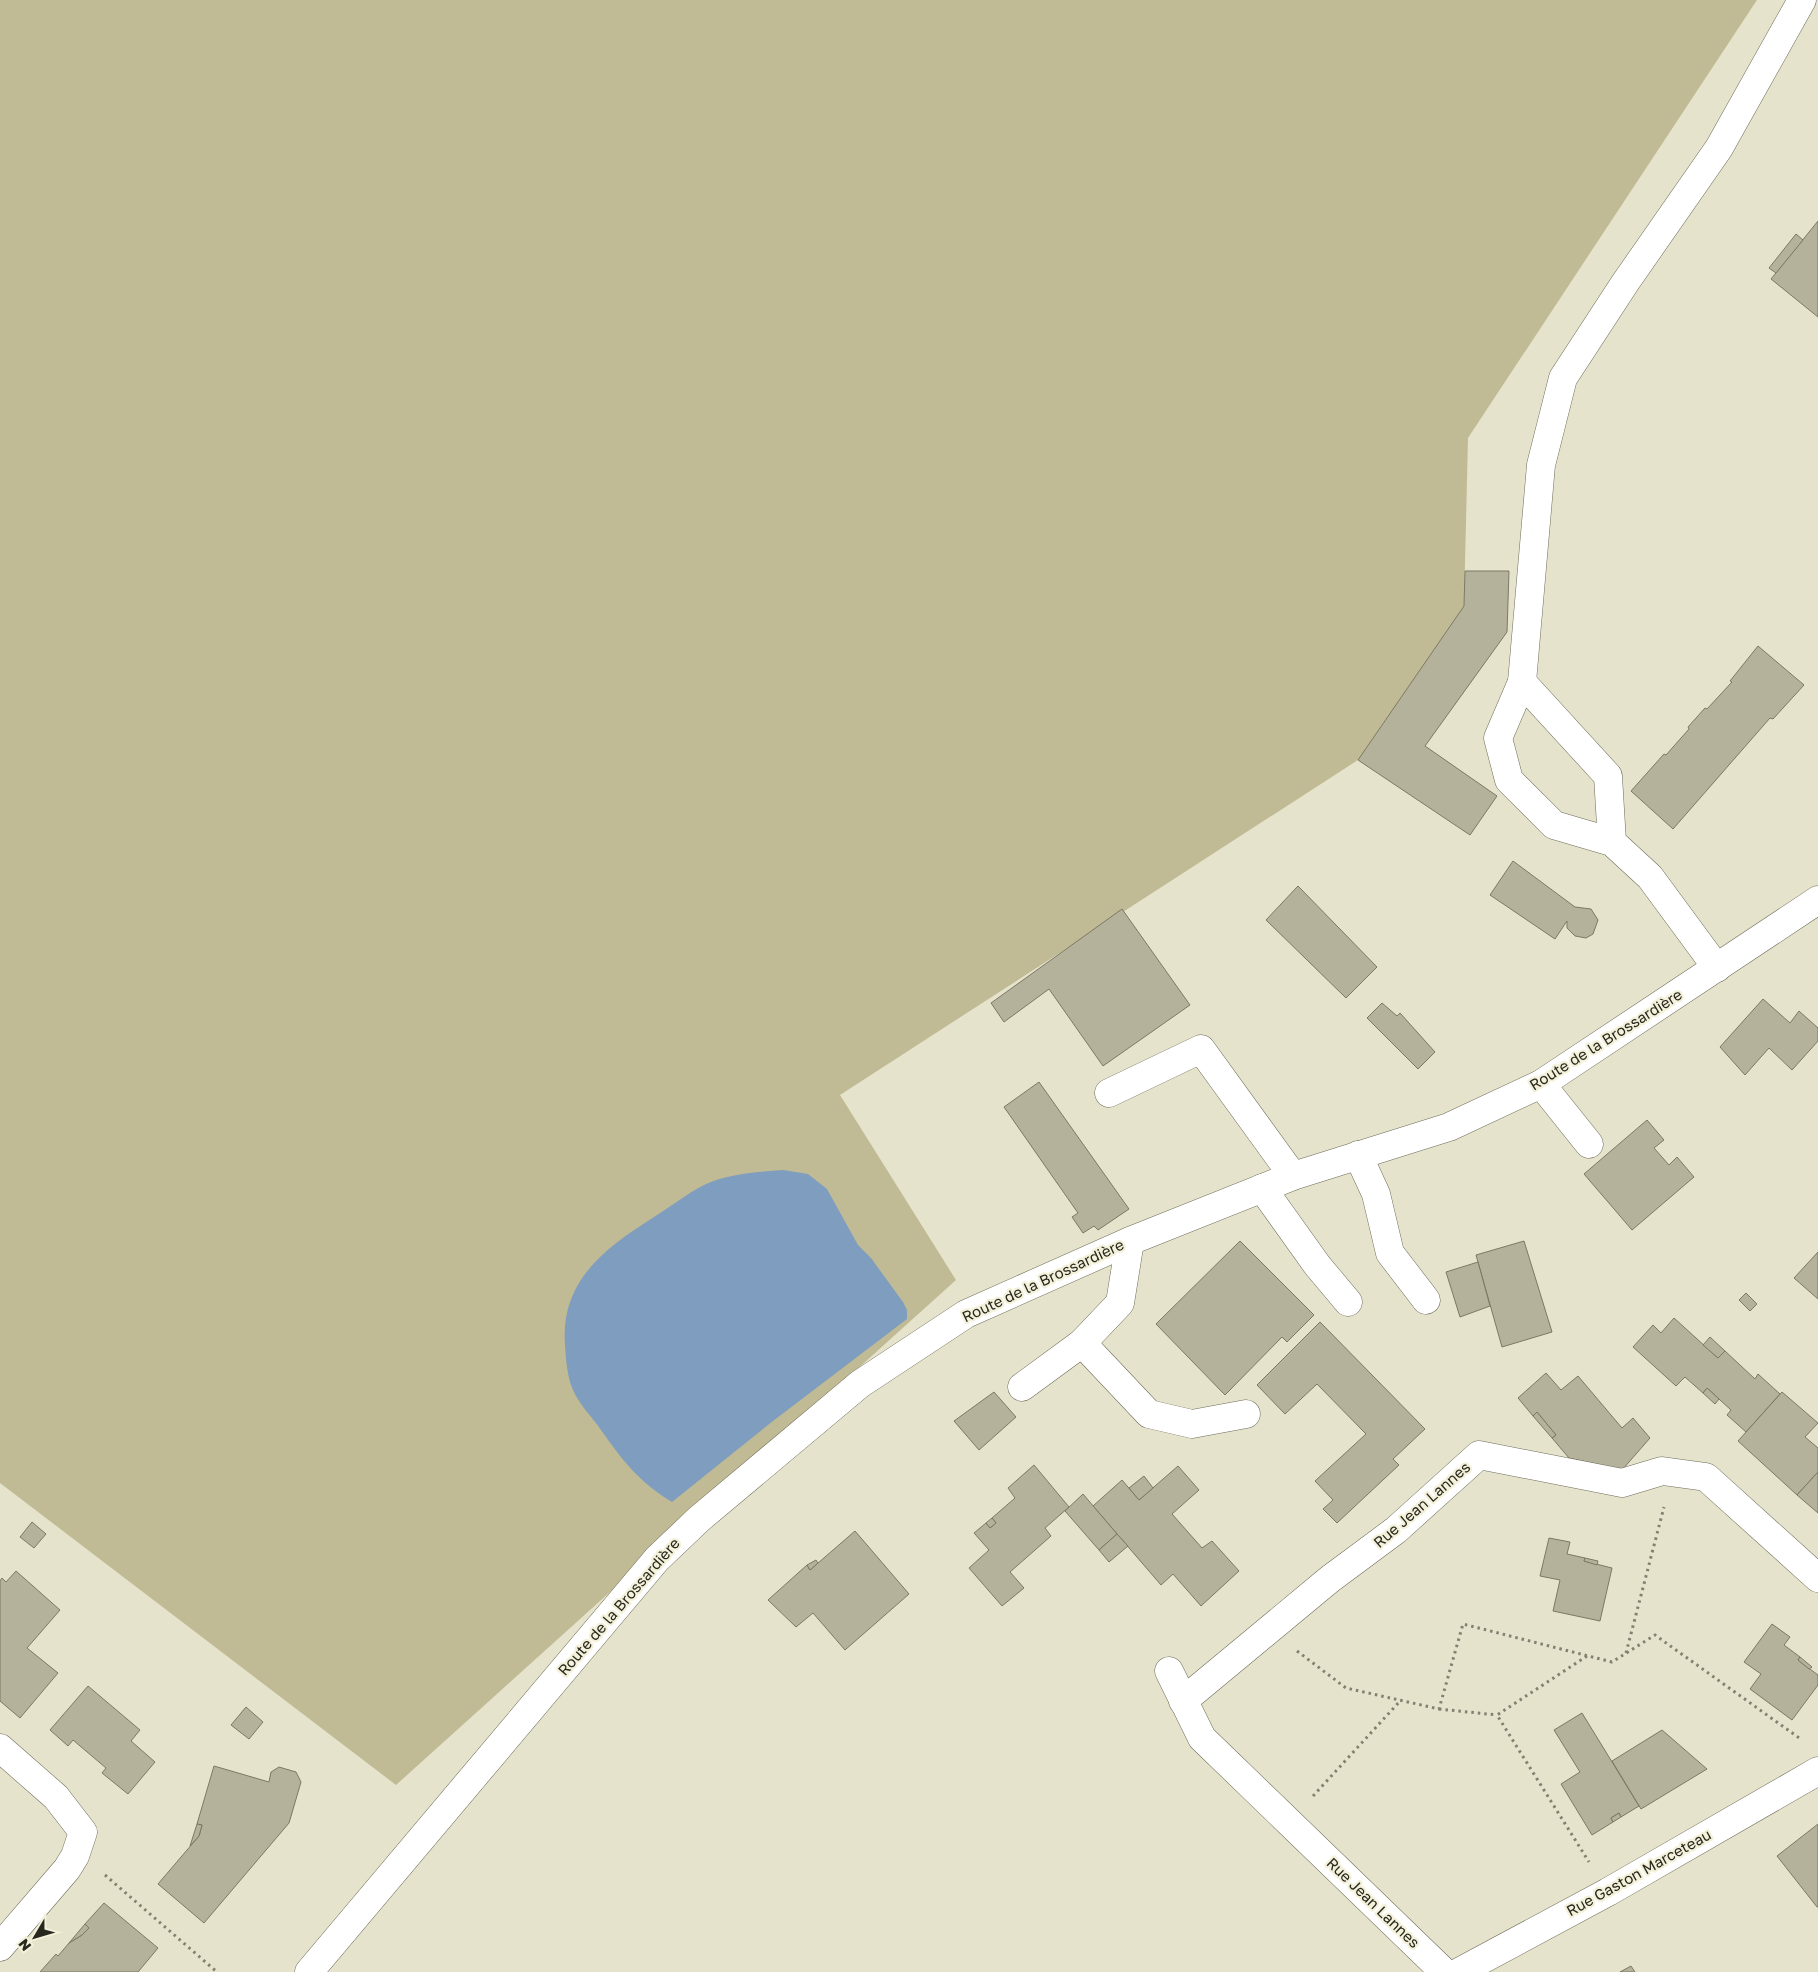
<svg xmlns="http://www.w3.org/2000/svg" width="1818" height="1972" font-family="'Golos Text',sans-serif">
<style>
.green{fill:#c1bb95}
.water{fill:#7f9dbe}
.building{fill:#b5b29c;stroke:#7b7864}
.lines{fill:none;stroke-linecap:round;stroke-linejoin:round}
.minor-casing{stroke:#6e6c58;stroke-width:29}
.path{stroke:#828071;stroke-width:3;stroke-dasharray:2.5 4;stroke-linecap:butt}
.minor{stroke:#fff;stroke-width:28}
.labels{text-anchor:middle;stroke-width:4.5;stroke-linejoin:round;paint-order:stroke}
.street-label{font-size:15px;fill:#28271e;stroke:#f4f1da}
</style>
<rect width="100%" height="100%" fill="#e6e3cd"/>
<!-- green -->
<path class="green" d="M0 0H1757L1468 438 1464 606 1358 760 840 1095 956 1280 396 1785 0 1483Z"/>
<!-- water -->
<path class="water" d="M783 1170 808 1174 827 1189 858 1245 871 1258 903 1302 907 1310V1319L773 1421 672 1502C639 1482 623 1461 601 1430 592 1417 579 1404 573 1390 567 1376 566 1360 565 1345 560 1281 605 1248 654 1217 670 1207 685 1195 702 1186 726 1174 756 1172 783 1170Z"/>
<!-- building -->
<g class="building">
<path d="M1818 221V317L1771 279Z"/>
<path d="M1796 234 1803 240 1776 273 1769 268Z"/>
<path d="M1465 571H1509L1507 632 1425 746 1497 796 1470 835 1358 760 1464 606Z"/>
<path d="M1758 646 1804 685 1773 719 1770 718 1673 829 1631 791 1664 754 1666 755 1689 729 1688 727 1705 708 1707 709 1732 682 1730 681Z"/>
<path d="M1513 861 1575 907 1591 909 1598 920 1593 934 1586 938 1575 936 1567 928V921L1555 939 1490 895Z"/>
<path d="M1298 886 1377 967 1346 998 1266 920Z"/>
<path d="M1122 909 1190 1005 1103 1066 1049 989 1004 1022 991 1003Z"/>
<path d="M1763 999 1790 1023 1799 1011 1818 1028V1041L1792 1070 1769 1048 1745 1075 1720 1047Z"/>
<path d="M1382 1003 1397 1016 1400 1013 1435 1052 1418 1069 1367 1018Z"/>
<path d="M1039 1082 1129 1209 1098 1230 1094 1226 1083 1233 1072 1217 1078 1213 1004 1107Z"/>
<path d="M1647 1120 1664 1140 1654 1148 1669 1165 1677 1157 1694 1177 1632 1230 1584 1174Z"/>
<path d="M1240 1241 1314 1315 1287 1342 1282 1337 1225 1395 1156 1324Z"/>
<path d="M1524 1241 1552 1332 1502 1347 1476 1255Z"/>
<path d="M1818 1252V1299L1794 1278Z"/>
<path d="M1478 1262 1490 1306 1460 1317 1446 1272Z"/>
<path d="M1746 1293 1757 1304 1750 1311 1739 1300Z"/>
<path d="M1674 1318 1718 1358 1725 1351 1755 1379 1758 1374 1780 1394 1746 1432 1727 1415 1731 1410 1707 1388 1703 1393 1685 1377 1676 1386 1633 1347 1653 1325 1661 1333Z"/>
<path d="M1320 1322 1425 1429 1393 1459 1399 1465 1337 1523 1323 1509 1333 1500 1315 1481 1366 1434 1317 1384 1285 1414 1257 1385Z"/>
<path d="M1710 1337 1725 1351 1718 1358 1703 1345Z"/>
<path d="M1546 1373 1561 1390 1578 1376 1622 1428 1633 1418 1650 1438 1622 1470 1569 1458 1552 1438 1556 1435 1537 1412 1533 1416 1518 1398Z"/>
<path d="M1707 1388 1719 1399 1715 1404 1703 1393Z"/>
<path d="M994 1392 1016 1417 979 1450 954 1421Z"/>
<path d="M1782 1392 1818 1423 1805 1437 1818 1448V1472L1797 1495 1738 1441Z"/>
<path d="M1537 1412 1556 1435 1552 1438 1533 1416Z"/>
<path d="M1034 1465 1069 1507 1045 1528 1051 1536 1010 1572 1024 1588 1002 1606 969 1568 989 1550 974 1533 986 1523 990 1528 996 1523 992 1518 1015 1498 1008 1488Z"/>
<path d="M1178 1466 1199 1490 1172 1514 1202 1548 1212 1541 1239 1571 1201 1606 1173 1574 1161 1585 1093 1506 1122 1480 1139 1500Z"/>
<path d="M1818 1472V1513L1797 1495Z"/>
<path d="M1144 1476 1153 1488 1139 1500 1129 1488Z"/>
<path d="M1083 1494 1117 1534 1099 1550 1065 1511Z"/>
<path d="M992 1518 996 1523 990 1528 986 1523Z"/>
<path d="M32 1522 46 1534 34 1548 20 1537Z"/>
<path d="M855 1531 909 1594 845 1650 813 1613 796 1627 768 1600 807 1565 810 1570Z"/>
<path d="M1117 1534 1128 1546 1109 1562 1099 1550Z"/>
<path d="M1549 1538 1570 1542 1567 1554 1585 1558 1584 1561 1612 1568 1600 1621 1553 1611 1560 1580 1540 1576Z"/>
<path d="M1585 1558 1598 1561 1597 1565 1584 1561Z"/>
<path d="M816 1560 818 1563 810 1570 807 1565Z"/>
<path d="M16 1571 60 1610 27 1648 58 1673 20 1718 0 1701V1581L2 1578 6 1582Z"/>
<path d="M1772 1624 1790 1637 1784 1645 1800 1657 1798 1660 1818 1675V1685L1792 1720 1750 1689 1761 1674 1744 1662Z"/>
<path d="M1800 1657 1812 1667 1809 1669 1798 1660Z"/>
<path d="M88 1686 140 1730 131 1741 155 1762 128 1794 102 1773 106 1768 73 1740 68 1746 50 1730Z"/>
<path d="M246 1707 263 1722 249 1739 231 1725Z"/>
<path d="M1582 1713 1639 1806 1621 1817 1619 1813 1611 1818 1613 1822 1592 1835 1561 1784 1580 1772 1554 1730Z"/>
<path d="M1662 1730 1707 1769 1641 1809 1612 1761Z"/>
<path d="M214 1766 269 1782 271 1772 279 1767 296 1772 301 1782 289 1823 204 1923 158 1884 199 1836 202 1825 197 1824Z"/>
<path d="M1619 1813 1621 1817 1613 1822 1611 1818Z"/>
<path d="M197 1824 202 1825 199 1836 190 1846Z"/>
<path d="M1818 1824V1907H1817L1777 1856Z"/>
<path d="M104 1903 158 1948 138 1972H40L56 1954 58 1956 69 1943 82 1935 89 1928 85 1924Z"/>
<path d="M85 1924 89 1928 82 1935 69 1943Z"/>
<path d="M1631 1966 1635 1972H1620Z"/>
</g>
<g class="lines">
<!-- minor casing -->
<g class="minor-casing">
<g id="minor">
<path d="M1522 682 1541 465 1563 378 1625 283 1719 148 1802 0"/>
<path d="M1612 842 1608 776 1522 682 1498 738 1509 780 1554 825 1612 842 1650 877 1717 968"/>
<path d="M1541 1084 1589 1144"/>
<path d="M1109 1093 1201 1049 1293 1176"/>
<path d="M1358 1155 1376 1194 1390 1253 1426 1300"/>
<path d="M1262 1188 1317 1265 1348 1302"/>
<path d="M1082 1343 1149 1414 1192 1424 1246 1414"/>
<path d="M1022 1387 1082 1343 1120 1303 1130 1241"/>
<path d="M1169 1671 1202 1738 1444 1972"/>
<path d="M1183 1701 1330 1579 1396 1530 1479 1455 1622 1483 1662 1471 1706 1477 1818 1578"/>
<path d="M0 1748 56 1797 83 1832 75 1856 67 1869 0 1947"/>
<path d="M309 1972 657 1559 699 1519 860 1384 966 1314 1130 1241 1293 1176 1449 1127 1541 1084 1818 900"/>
<path d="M1459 1972 1608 1892 1818 1771"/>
</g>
</g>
<!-- path -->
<g class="path">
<path d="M1297 1651 1346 1688 1439 1709 1463 1624 1612 1662 1655 1635 1802 1740"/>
<path d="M1626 1653 1664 1507"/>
<path d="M1587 1656 1497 1715 1589 1862"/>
<path d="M1439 1709 1497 1715"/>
<path d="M1313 1796 1401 1700"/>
<path d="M105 1875 217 1972"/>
</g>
<!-- minor -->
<use href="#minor" class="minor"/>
</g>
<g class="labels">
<!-- street labels -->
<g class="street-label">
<text transform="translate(1606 1040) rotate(-32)" y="5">Route de la Brossardière</text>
<text transform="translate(1043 1281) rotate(-25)" y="5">Route de la Brossardière</text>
<text transform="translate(1422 1505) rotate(-41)" y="5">Rue Jean Lannes</text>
<text transform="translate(619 1607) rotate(-49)" y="5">Route de la Brossardière</text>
<text transform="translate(1639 1873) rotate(-29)" y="5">Rue Gaston Marceteau</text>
<text transform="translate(1373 1903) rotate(44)" y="5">Rue Jean Lannes</text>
</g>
</g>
<!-- north arrow -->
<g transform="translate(35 1937) rotate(232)" stroke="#f4f1da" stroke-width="4" paint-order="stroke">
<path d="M0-4L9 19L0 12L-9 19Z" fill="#28271e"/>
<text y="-8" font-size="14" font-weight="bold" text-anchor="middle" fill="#28271e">N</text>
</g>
</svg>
